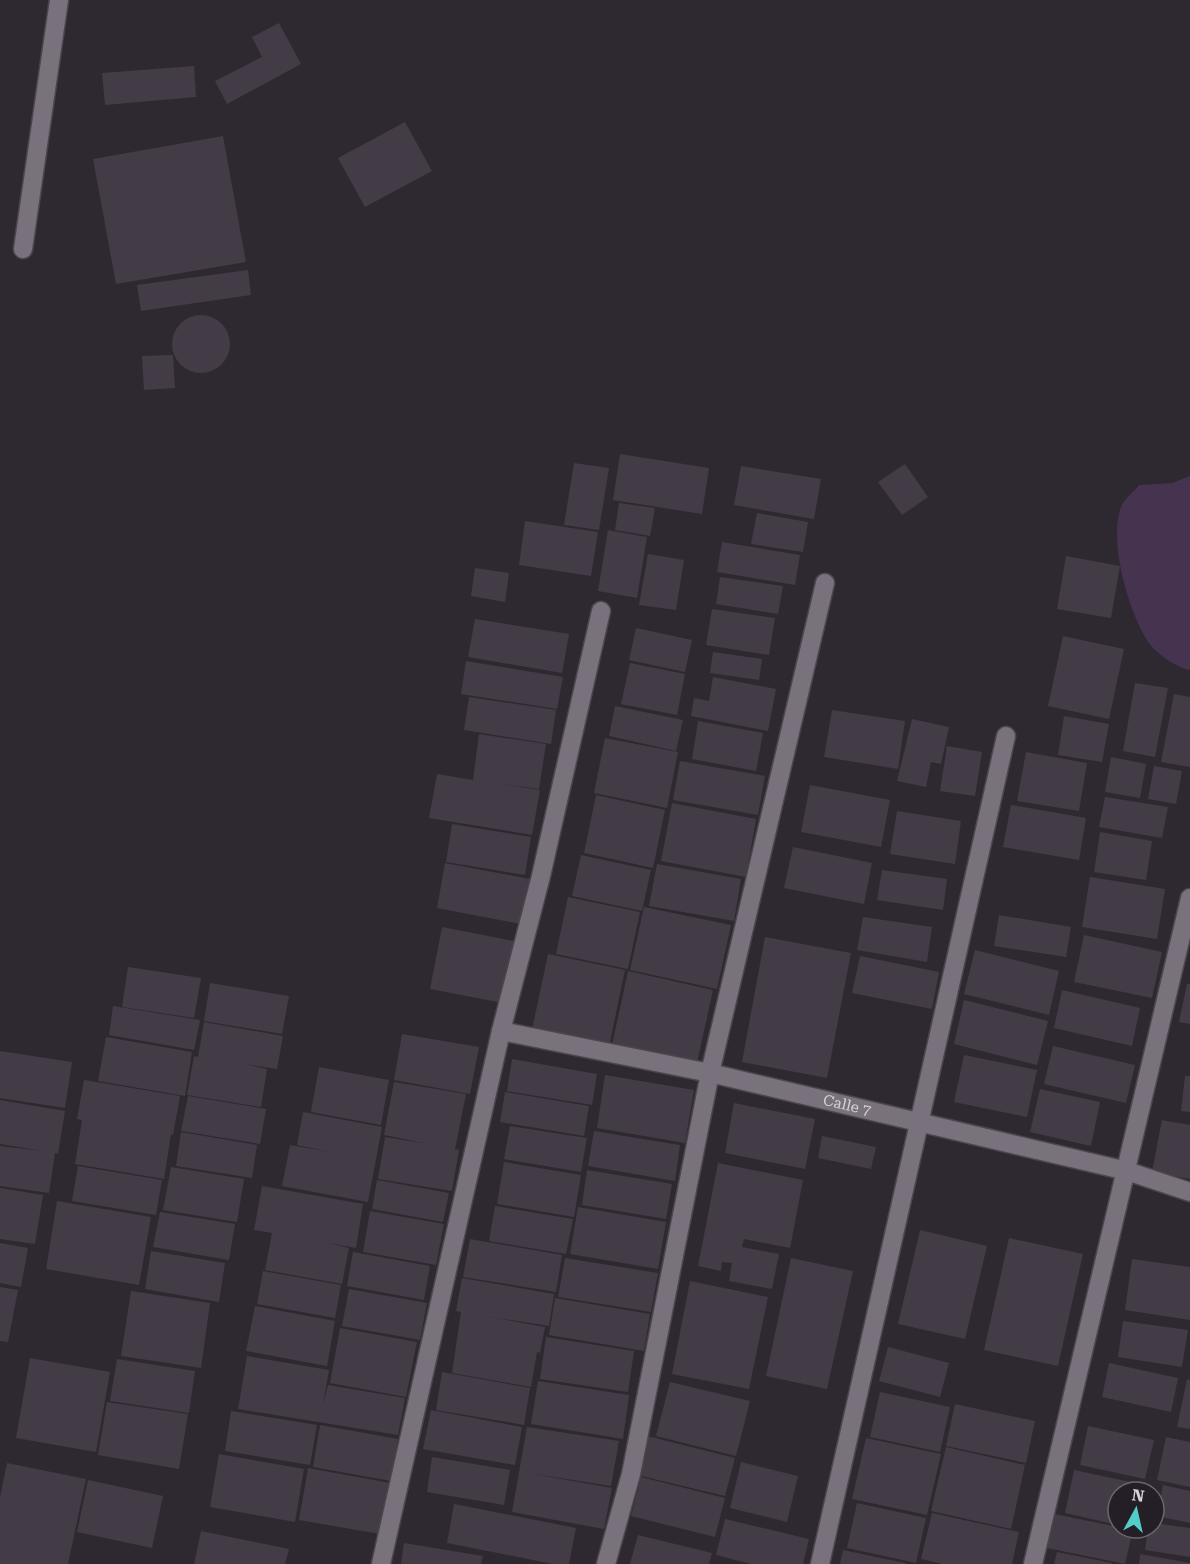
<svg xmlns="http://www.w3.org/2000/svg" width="1190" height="1564" font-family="'Roboto Serif',serif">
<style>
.green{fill:#463350}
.building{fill:#433c46}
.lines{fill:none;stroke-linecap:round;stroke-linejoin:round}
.minor-casing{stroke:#4b464e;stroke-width:21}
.minor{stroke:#79727d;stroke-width:18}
.labels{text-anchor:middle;stroke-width:4.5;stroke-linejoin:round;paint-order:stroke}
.street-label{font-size:15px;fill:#d5d1d7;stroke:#241e27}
</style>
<rect width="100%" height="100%" fill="#2e2831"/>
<!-- green -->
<path class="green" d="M1190 476V670C1177 668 1157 654 1149 643 1129 614 1108 541 1121 507 1124 499 1134 492 1139 485L1172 483Z"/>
<!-- building -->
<g class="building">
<path d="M279 23 301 64 227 104 215 81 262 57 252 37Z"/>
<path d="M194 66 196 97 105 105 102 73Z"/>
<path d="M405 122 432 171 365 207 338 158Z"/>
<path d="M223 136 246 262 116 284 93 159Z"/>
<path d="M248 270 251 295 141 311 137 285Z"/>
<circle cx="201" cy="344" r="29"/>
<path d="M173 355 175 388 144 390 142 356Z"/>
<path d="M620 454 709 468 702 514 613 500Z"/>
<path d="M574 463 609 468 599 530 564 525Z"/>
<path d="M905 464 928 497 902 515 878 482Z"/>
<path d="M741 466 821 479 814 519 734 505Z"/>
<path d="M619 503 655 508 650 536 615 530Z"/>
<path d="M757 513 808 522 803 552 751 544Z"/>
<path d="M525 521 598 532 591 576 519 565Z"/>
<path d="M608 530 647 537 637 598 598 591Z"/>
<path d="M722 542 800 555 795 585 717 572Z"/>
<path d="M648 554 684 560 676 610 639 605Z"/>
<path d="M1066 556 1120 566 1111 618 1057 609Z"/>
<path d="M475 568 509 573 505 602 471 596Z"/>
<path d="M720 577 783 586 778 614 716 604Z"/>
<path d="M712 609 775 618 769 655 706 645Z"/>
<path d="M475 619 569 634 562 673 468 657Z"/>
<path d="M636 628 692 640 685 672 629 660Z"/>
<path d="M1063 636 1124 649 1109 719 1048 706Z"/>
<path d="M713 652 762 659 759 680 710 673Z"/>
<path d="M466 661 563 677 557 709 461 694Z"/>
<path d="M630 663 685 674 677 715 621 704Z"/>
<path d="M713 677 776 689 768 731 691 716 694 698 709 701Z"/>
<path d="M1135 683 1168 688 1155 757 1123 751Z"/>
<path d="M1174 694 1190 697V767L1161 762Z"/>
<path d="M469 697 556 710 551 744 464 730Z"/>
<path d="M615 706 683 720 676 751 609 736Z"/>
<path d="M832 710 905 721 898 769 824 757Z"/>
<path d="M1064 716 1109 724 1102 762 1058 755Z"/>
<path d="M912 719 949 727 941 764 931 762 926 787 897 781Z"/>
<path d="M698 721 763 733 756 771 692 759Z"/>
<path d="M479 734 546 744 539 789 486 782 540 790 532 835 429 818 437 774 473 780Z"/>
<path d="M605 738 678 752 667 808 594 793Z"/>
<path d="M947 746 982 752 975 796 940 791Z"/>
<path d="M1026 752 1087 763 1079 811 1017 801Z"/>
<path d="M1111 757 1146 764 1140 798 1105 792Z"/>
<path d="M680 761 765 776 758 815 673 800Z"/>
<path d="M1154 766 1182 771 1176 804 1148 799Z"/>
<path d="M810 785 890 800 881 847 801 832Z"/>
<path d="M596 795 665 810 653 868 584 853Z"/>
<path d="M1105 797 1168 807 1162 838 1099 827Z"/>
<path d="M672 803 756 819 746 877 661 861Z"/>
<path d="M1011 805 1086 818 1079 860 1003 847Z"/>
<path d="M897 811 961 821 955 864 890 854Z"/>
<path d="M452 824 531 837 525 875 446 862Z"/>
<path d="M1100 832 1152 841 1146 880 1094 872Z"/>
<path d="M793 847 872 863 864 904 784 888Z"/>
<path d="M581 855 651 870 642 911 572 896Z"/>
<path d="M445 863 530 879 521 924 437 908Z"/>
<path d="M657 864 741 879 734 921 649 906Z"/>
<path d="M882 870 947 879 943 910 877 900Z"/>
<path d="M1090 877 1165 889 1157 939 1082 927Z"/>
<path d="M568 897 640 912 628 969 556 954Z"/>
<path d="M644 907 731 925 717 989 630 970Z"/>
<path d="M999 915 1071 927 1066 957 994 946Z"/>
<path d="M863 917 932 927 927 962 857 950Z"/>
<path d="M442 927 514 941 503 1003 430 989Z"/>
<path d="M1084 935 1162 952 1152 998 1074 982Z"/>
<path d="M765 937 851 953 827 1078 742 1062Z"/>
<path d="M975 950 1059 971 1049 1015 964 994Z"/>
<path d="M548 954 625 970 609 1047 532 1030Z"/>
<path d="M860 956 939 972 932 1009 852 993Z"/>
<path d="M128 967 201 978 194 1018 122 1007Z"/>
<path d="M628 971 713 990 697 1063 612 1045Z"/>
<path d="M210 983 289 996 282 1034 204 1021Z"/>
<path d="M1187 984H1190V1024L1179 1022Z"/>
<path d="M1062 990 1140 1008 1132 1046 1054 1028Z"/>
<path d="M964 1000 1048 1021 1037 1065 954 1044Z"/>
<path d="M113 1006 200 1020 194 1050 109 1035Z"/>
<path d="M204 1022 283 1036 277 1069 245 1064 267 1069 261 1107 187 1095 194 1056 198 1057Z"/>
<path d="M402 1034 479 1047 470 1094 394 1080Z"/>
<path d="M106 1037 192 1052 185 1096 98 1081Z"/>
<path d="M1053 1046 1135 1065 1126 1103 1044 1084Z"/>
<path d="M0 1051 72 1062 65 1108 0 1098Z"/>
<path d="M964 1055 1037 1070 1027 1117 954 1102Z"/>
<path d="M512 1059 597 1074 592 1105 507 1091Z"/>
<path d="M319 1067 389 1080 381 1125 311 1112Z"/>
<path d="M605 1075 694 1090 685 1143 597 1128Z"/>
<path d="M1185 1076H1190V1112L1181 1111Z"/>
<path d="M84 1080 180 1096 173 1135 171 1134 164 1179 75 1164 82 1120 77 1119Z"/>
<path d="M394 1082 466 1094 455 1149 459 1150 452 1191 378 1179 385 1137 428 1144 384 1135Z"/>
<path d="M1040 1089 1100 1102 1091 1146 1030 1132Z"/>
<path d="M505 1092 589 1106 584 1136 500 1122Z"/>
<path d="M188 1096 266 1109 260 1144 181 1131Z"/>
<path d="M0 1100 65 1111 58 1154 55 1153 49 1193 0 1186V1146L43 1151 0 1144Z"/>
<path d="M734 1103 815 1119 805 1169 725 1153Z"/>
<path d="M303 1112 382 1127 368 1202 282 1186 290 1145 330 1152 297 1145Z"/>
<path d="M1162 1120 1190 1125V1179L1152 1172Z"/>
<path d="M510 1126 587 1138 581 1172 504 1159Z"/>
<path d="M594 1131 680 1145 675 1181 588 1166Z"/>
<path d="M181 1132 257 1145 252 1178 176 1166Z"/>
<path d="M822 1136 876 1147 871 1169 818 1158Z"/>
<path d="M504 1162 581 1175 574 1217 497 1204Z"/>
<path d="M718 1163 803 1180 790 1248 744 1239 742 1247 779 1254 772 1289 729 1281 732 1263 722 1262 721 1271 698 1266Z"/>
<path d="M78 1166 162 1180 156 1215 72 1201Z"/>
<path d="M171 1167 244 1179 237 1222 163 1210Z"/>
<path d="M587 1170 672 1184 666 1219 582 1205Z"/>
<path d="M377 1180 449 1193 443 1222 372 1209Z"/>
<path d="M262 1186 363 1204 356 1248 328 1243 349 1248 342 1284 265 1270 272 1233 254 1230Z"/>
<path d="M0 1188 43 1195 35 1244 0 1239Z"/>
<path d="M57 1201 151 1217 139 1285 46 1269Z"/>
<path d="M495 1206 573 1219 566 1254 489 1241Z"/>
<path d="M578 1207 666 1222 658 1269 570 1254Z"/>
<path d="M370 1211 444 1224 436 1265 363 1252Z"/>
<path d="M160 1212 235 1224 229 1260 153 1247Z"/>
<path d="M920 1230 987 1246 965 1339 898 1324Z"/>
<path d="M1009 1238 1083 1254 1058 1366 984 1350Z"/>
<path d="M470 1239 562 1255 556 1292 463 1277Z"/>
<path d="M0 1243 28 1248 21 1287 0 1283Z"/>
<path d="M151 1251 225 1263 219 1302 145 1289Z"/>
<path d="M353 1252 430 1266 424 1300 347 1286Z"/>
<path d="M565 1258 658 1273 651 1312 558 1297Z"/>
<path d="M791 1258 853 1271 827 1389 766 1376Z"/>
<path d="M1132 1259 1190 1267V1320L1125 1310Z"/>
<path d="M263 1271 341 1285 335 1318 257 1304Z"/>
<path d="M462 1278 554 1294 549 1326 485 1316 545 1327 540 1353 537 1352 531 1387 452 1373 461 1312 456 1311Z"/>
<path d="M690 1281 768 1297 749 1389 672 1374Z"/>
<path d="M0 1287 18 1290 8 1342 0 1341Z"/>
<path d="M349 1289 427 1303 420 1340 342 1326Z"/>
<path d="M131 1291 210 1303 201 1368 121 1356Z"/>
<path d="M555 1298 650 1314 644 1351 549 1335Z"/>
<path d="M255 1306 335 1321 327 1366 246 1351Z"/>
<path d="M1123 1321 1188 1330 1182 1367 1118 1357Z"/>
<path d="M340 1328 417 1342 406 1397 330 1383Z"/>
<path d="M546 1337 634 1351 628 1392 540 1379Z"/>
<path d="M888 1347 949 1363 940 1397 879 1381Z"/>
<path d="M247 1356 329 1370 323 1405 328 1385 405 1398 398 1435 238 1409Z"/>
<path d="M30 1358 110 1372 96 1452 16 1438Z"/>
<path d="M117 1359 195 1371 189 1413 110 1401Z"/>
<path d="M1109 1363 1178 1378 1171 1412 1102 1397Z"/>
<path d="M442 1372 530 1388 524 1425 436 1410Z"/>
<path d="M1187 1379 1190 1380V1429L1177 1427Z"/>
<path d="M538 1381 629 1395 623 1439 531 1424Z"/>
<path d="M670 1382 750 1401 736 1456 656 1436Z"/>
<path d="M880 1392 950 1407 940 1452 870 1437Z"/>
<path d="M107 1402 188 1414 179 1469 98 1455Z"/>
<path d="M955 1404 1035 1421 1026 1463 946 1446Z"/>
<path d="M431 1410 522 1427 515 1465 423 1449Z"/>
<path d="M231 1411 317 1425 310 1465 225 1451Z"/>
<path d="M320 1425 398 1439 391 1481 313 1467Z"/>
<path d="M1088 1426 1154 1440 1145 1479 1080 1465Z"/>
<path d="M527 1427 619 1441 611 1486 528 1473 612 1488 604 1529 512 1512Z"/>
<path d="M647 1436 735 1458 725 1496 637 1475Z"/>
<path d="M1166 1437 1190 1442V1487L1157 1480Z"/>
<path d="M866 1438 941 1454 927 1515 852 1499Z"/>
<path d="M946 1447 1025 1465 1011 1529 931 1511Z"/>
<path d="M219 1454 304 1469 295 1522 210 1507Z"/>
<path d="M432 1457 510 1470 504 1505 427 1492Z"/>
<path d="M741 1462 798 1476 787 1522 730 1508Z"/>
<path d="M7 1463 86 1479 68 1564H0V1497Z"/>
<path d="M308 1468 390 1483 380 1534 299 1520Z"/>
<path d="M1074 1470 1140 1484 1139 1492H1118V1525L1065 1513Z"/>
<path d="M641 1477 725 1498 715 1537 631 1516Z"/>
<path d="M88 1480 163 1496 152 1548 77 1532Z"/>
<path d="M1163 1485 1190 1491V1523L1157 1516Z"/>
<path d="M857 1503 926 1518 916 1563 847 1548Z"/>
<path d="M454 1504 576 1528 569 1564H553L447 1543Z"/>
<path d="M932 1513 1019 1532 1012 1564H942L921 1559Z"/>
<path d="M1054 1514 1133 1530 1125 1564 1047 1548Z"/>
<path d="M725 1519 809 1539 803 1564H751L716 1555Z"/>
<path d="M1154 1523 1190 1528V1557L1145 1550 1148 1528H1154Z"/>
<path d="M201 1531 289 1549 285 1564H194Z"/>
<path d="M638 1535 712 1553 709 1564H630Z"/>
<path d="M404 1543 483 1556 481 1564H401Z"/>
<path d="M843 1550 905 1563V1564H840Z"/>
<path d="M1057 1552 1112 1563V1564H1054Z"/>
<path d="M1140 1554 1190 1563V1564H1139Z"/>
</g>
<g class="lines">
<!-- minor casing -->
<g class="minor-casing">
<g id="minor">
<path d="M23 249 59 0"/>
<path id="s1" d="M501 1031 710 1073 1127 1171 1190 1192"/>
<path d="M381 1564 501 1031 541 876 601 611"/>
<path d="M606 1564 631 1474 710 1073 825 583"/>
<path d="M820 1564 1006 736"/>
<path d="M1033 1564 1190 898"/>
</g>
</g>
<!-- minor -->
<use href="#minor" class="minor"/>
</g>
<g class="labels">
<!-- street labels -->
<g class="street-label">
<text dy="5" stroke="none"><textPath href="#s1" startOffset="354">Calle 7</textPath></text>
</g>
</g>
<!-- north arrow -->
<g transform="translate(1136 1510) rotate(8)"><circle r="28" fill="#241e27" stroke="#6b666d" stroke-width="1.5"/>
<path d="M0-4.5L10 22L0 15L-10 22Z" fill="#53cdca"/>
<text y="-9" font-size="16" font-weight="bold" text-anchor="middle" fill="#d5d1d7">N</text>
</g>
</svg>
